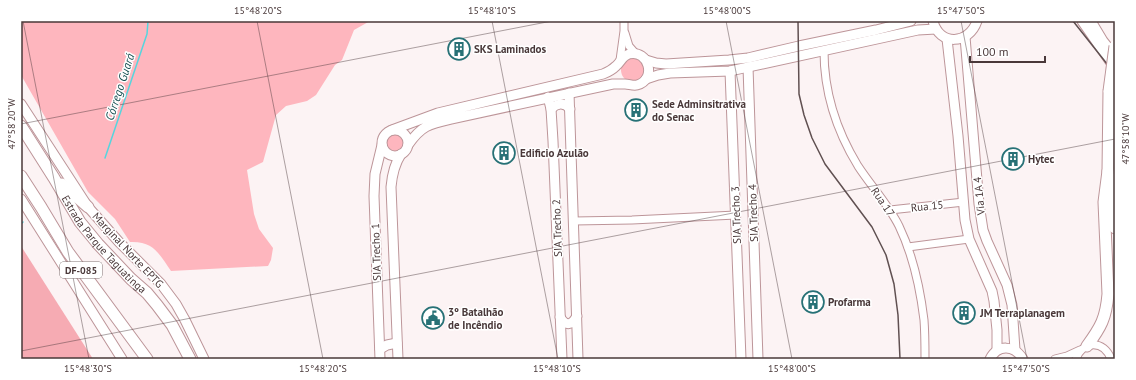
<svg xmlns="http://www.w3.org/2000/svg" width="1136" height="380" font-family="'PT Sans',sans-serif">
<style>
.green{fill:#feb6be}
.forest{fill:#f6abb3}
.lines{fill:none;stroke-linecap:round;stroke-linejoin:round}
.stream{stroke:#56d5de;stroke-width:1.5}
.minor-casing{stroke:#bd9599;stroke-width:9}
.major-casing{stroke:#bd9599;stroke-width:11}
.highway-casing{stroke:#bd9599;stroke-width:13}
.minor{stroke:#fff;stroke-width:7}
.major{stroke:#fff;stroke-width:9}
.highway{stroke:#fff;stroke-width:11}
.rail{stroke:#605051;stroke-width:1.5}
.highway-bridge-casing{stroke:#bd9599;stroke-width:13;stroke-linecap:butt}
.highway-bridge{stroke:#fff;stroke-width:11}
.ticks{fill:none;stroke:#493839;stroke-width:1;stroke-opacity:0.45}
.labels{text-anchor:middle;stroke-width:3;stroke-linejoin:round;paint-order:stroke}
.shield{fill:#fff;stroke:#807474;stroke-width:1}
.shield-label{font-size:10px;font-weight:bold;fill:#493839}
.poi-label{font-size:11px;font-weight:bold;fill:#493839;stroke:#fff;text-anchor:start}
.street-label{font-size:11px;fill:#493839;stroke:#fff}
.water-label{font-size:12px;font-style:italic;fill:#174f52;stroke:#fff}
.neatline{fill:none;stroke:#493839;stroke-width:1.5}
.ticks-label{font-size:10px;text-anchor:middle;fill:#493839}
</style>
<rect width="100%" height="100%" fill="#fcf3f4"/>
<!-- green -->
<g class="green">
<path d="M21 21H370L354 30 342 60 335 65 316 95 307 101 286 106 276 115 263 162 247 170 254 214 259 229 273 248 271 260 268 266 171 271C159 254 154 241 130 242L115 219 88 192 21 75Z"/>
<circle cx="633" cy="70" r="12"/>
<circle cx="394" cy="143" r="9"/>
</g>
<!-- forest -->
<path class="forest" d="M21 246 93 359H21Z"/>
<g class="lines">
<!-- stream -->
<g class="stream">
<path d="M105 158 147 34 148 21"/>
<path d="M21 224 23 222"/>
</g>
<!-- minor casing -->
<g class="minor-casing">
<g id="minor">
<path d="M625 33 629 46 636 54"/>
<path d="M824 51C824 93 836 130 858 166 871 186 888 204 899 226 913 255 920 287 924 320 925 333 925 346 925 359"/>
<path d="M620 60 624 31V21"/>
<path d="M890 210 964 202"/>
<path d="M574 221 632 220 736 215"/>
<path d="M908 247 969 239"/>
<path d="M1055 359 1067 356 1080 350"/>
<path d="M1076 359C1083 340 1104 340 1111 359"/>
</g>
</g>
<!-- major casing -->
<g class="major-casing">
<g id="major">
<path d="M933 21C939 46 969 45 977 21"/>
<path d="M1082 21 1114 67"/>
<path d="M1091 21 1103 41 1115 56"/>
<path d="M965 37 979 204 983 230 987 241 1007 285 1012 305 1015 350"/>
<path d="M947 39 958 136 965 220 969 239 992 291 994 301 997 330V350"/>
<path d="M646 60 656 63 666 64 729 60 748 58 799 46 876 30 911 21"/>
<path d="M748 67 758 359"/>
<path d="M730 71 741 359"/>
<path d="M646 79 658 75 670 73 730 71 918 30 936 29"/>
<path d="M569 93 578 359"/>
<path d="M548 97 551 109 553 141 562 359"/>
<path d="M21 104 88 207 119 242 161 284 176 304 185 320 204 359"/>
<path d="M551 109C557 103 564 102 570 109"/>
<path d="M392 130 438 113 603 74C608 72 612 70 616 66 621 62 622 56 629 54 649 49 657 80 637 85 633 86 629 84 625 84 621 84 617 84 613 84L451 119C429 124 421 126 408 145"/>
<circle cx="395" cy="143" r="13"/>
<path d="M21 199 122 359"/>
<path d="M560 317C566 327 572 325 577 316"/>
<path d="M380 349 387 345 397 343"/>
<path d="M380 359 374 196 375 174 382 145"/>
<path d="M398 359 391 187C392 175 394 165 401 154"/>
<path d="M990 359C998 344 1014 345 1023 359"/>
</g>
</g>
<!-- highway casing -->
<g class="highway-casing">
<g id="highway">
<path d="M1109 91 1108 171 1115 228"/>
<path id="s1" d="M21 126 54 178 80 222 98 244 131 279 147 293 157 305 172 325 190 359"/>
<path d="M21 176 41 207 68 252 147 359"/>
<path d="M62 184 88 207"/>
<path d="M1087 346C1101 327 1106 318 1108 294L1104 202 1108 171"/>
</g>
</g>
<!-- minor -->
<use href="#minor" class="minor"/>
<!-- major -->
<use href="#major" class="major"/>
<!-- highway -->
<use href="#highway" class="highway"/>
<!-- rail -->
<g class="rail">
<path d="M798 21 799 94 804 115 812 138 825 164 872 227 886 255 894 284 898 315 900 359"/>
<path d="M1073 21 1115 74"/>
</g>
<!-- highway-bridge casing -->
<g class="highway-bridge-casing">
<path id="highway-bridge" d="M1109 91 1115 46"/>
</g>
<!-- highway-bridge -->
<use href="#highway-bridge" class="highway-bridge"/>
</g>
<!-- ticks -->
<path class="ticks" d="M23 21 89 359M257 21 323 359M492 21 558 359M726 21 792 359M961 21 1027 359M21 124 552 21M21 351 1115 139"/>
<!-- icons -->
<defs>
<g id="building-ring" transform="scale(1.15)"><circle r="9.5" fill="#fff" stroke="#277176" stroke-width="1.5"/><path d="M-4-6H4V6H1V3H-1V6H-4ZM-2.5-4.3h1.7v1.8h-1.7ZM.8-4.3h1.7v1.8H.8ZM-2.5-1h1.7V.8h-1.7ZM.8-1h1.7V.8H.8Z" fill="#277176"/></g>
<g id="civic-ring" transform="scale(1.15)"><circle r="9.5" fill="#fff" stroke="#277176" stroke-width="1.5"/><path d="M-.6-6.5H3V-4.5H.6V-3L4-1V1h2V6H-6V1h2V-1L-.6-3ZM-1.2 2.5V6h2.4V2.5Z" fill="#277176"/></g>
</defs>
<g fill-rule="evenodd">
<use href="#building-ring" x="459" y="49"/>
<use href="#building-ring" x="636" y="110"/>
<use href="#building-ring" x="504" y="153"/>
<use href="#building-ring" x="1013" y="159"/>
<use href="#building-ring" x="813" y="302"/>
<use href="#building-ring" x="964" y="313"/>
<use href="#civic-ring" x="433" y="318"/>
</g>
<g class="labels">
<!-- shield labels -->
<rect class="shield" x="60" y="262" width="42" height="16" rx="3"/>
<g class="shield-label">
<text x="81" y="274">DF-085</text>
</g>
<!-- poi labels -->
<g class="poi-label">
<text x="474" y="53">SKS Laminados</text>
<text x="652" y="108">Sede Adminsitrativa<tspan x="652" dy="13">do Senac</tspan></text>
<text x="520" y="157">Edificio Azulão</text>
<text x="1028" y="163">Hytec</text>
<text x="828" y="306">Profarma</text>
<text x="448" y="316">3º Batalhão<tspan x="448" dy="13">de Incêndio</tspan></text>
<text x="980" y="317">JM Terraplanagem</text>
</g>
<!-- street labels -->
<g class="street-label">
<text transform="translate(979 196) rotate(-96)" y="4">Via 1A 4</text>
<text transform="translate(883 202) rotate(56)" y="4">Rua 17</text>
<text transform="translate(927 206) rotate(-6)" y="4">Rua 15</text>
<text transform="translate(753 213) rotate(-92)" y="4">SIA Trecho 4</text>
<text transform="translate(736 215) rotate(-92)" y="4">SIA Trecho 3</text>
<text transform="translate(557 228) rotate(-92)" y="4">SIA Trecho 2</text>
<text dy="4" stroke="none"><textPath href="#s1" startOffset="145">Estrada Parque Taguatinga</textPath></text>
<text transform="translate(128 250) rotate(47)" y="4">Marginal Norte EPTG</text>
<text transform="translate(376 252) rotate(-92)" y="4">SIA Trecho 1</text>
</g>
<!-- water labels -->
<g class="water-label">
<text transform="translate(120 87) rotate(-72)" y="4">Córrego Guará</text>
</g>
</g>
<!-- border -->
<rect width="1136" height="380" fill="none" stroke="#ffffff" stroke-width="44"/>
<!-- scale -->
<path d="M970 56v6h75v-6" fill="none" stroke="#493839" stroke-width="2"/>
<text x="976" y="56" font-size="12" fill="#493839" stroke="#ffffff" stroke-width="3" paint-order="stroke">100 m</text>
<rect x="22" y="22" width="1092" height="336" class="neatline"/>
<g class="ticks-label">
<text x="258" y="14">15°48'20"S</text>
<text x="492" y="14">15°48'10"S</text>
<text x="727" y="14">15°48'00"S</text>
<text x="961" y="14">15°47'50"S</text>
<text transform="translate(11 124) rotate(-90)" y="4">47°58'20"W</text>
<text transform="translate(1125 139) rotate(-90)" y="4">47°58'10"W</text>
<text x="88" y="372">15°48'30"S</text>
<text x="323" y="372">15°48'20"S</text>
<text x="557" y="372">15°48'10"S</text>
<text x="792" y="372">15°48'00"S</text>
<text x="1026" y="372">15°47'50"S</text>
</g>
</svg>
